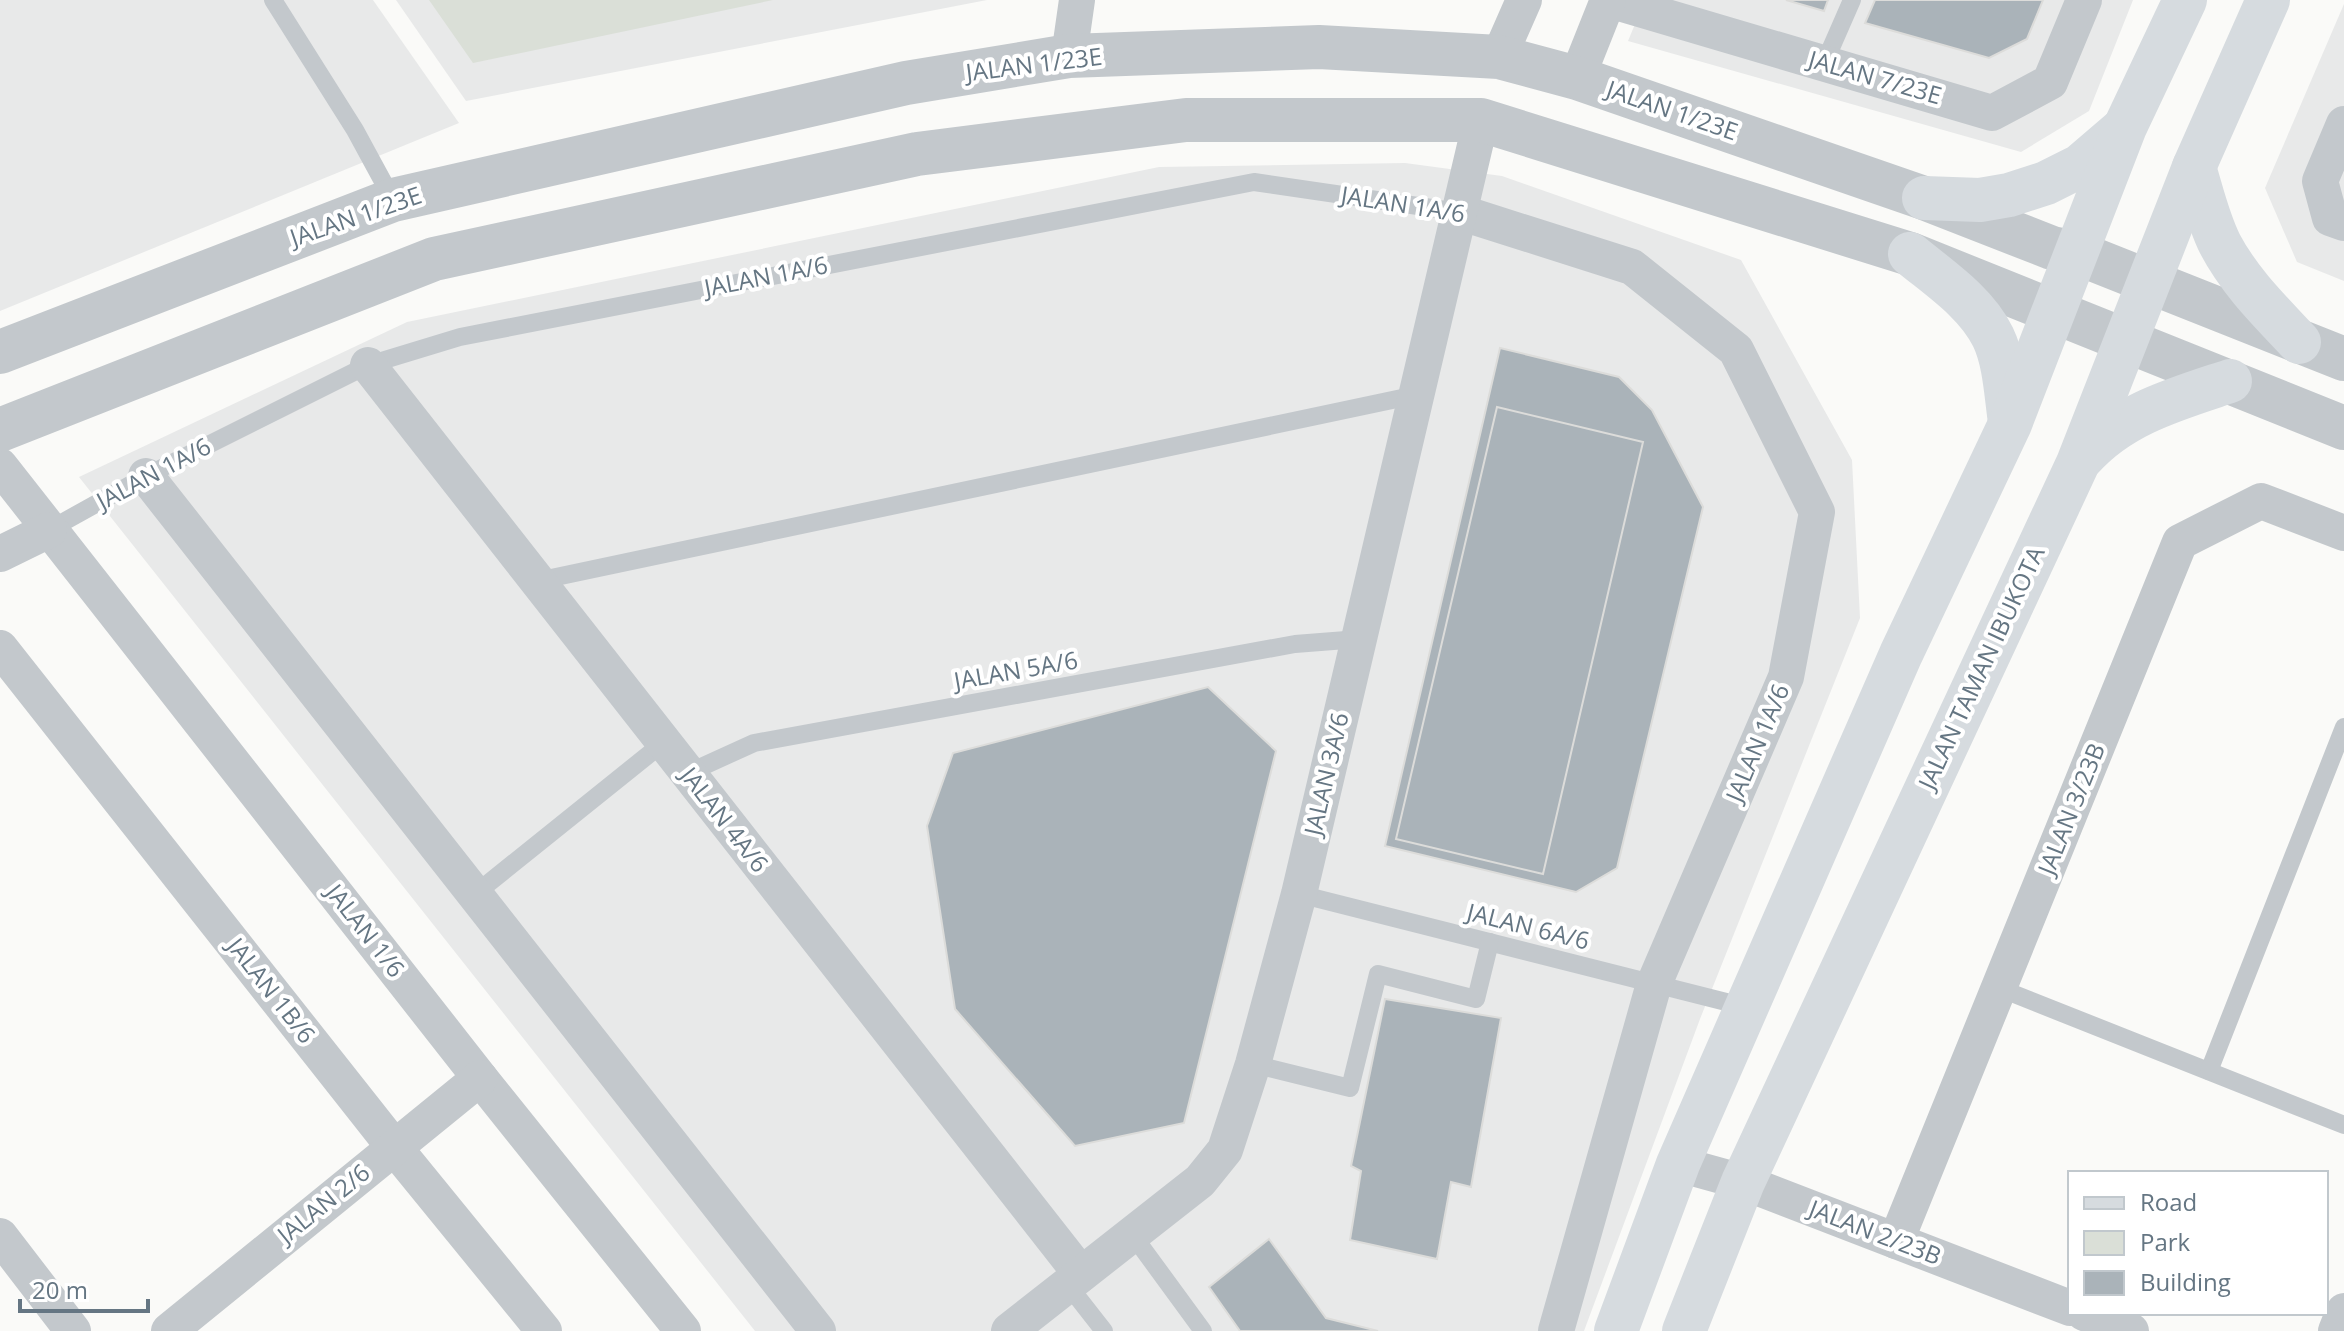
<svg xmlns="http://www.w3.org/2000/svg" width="2344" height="1331" font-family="'Open Sans',sans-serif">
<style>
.built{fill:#e8e9e9}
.green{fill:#dadfd7}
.building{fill:#aab3b9;stroke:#dcdcda;stroke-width:2}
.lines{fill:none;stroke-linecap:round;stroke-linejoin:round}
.service{stroke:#c3c8cc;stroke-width:18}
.minor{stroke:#c3c8cc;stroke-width:36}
.tertiary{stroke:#c3c8cc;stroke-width:44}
.secondary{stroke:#d6dbdf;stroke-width:44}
.labels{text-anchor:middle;stroke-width:8;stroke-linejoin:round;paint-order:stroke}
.street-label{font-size:24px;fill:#657683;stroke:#fff}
</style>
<rect width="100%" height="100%" fill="#fafaf8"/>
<!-- built -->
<g class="built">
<path d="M0 0H373L459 123 0 311Z"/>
<path d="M396 0H987L466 101Z"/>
<path d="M1645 0H2133L2089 111 2021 152 1628 41Z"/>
<path d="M2344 4V281L2297 262 2265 188Z"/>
<path d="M1405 163 1502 176 1741 260 1852 460 1860 618 1700 1019 1584 1331H755L79 477 407 322 1159 167Z"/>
</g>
<!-- green -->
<path class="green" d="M429 0H773L473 63Z"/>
<!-- building -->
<g class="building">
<path d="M1786 0H1828L1824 11Z"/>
<path d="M1875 0H2043L2027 39 1989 58 1865 23Z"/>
<path d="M1500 348 1619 377 1652 410 1703 507 1617 868 1576 892 1385 846Z"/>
<path d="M1497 407 1643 442 1543 874 1396 839Z"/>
<path d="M1208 687 1276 751 1184 1123 1075 1146 955 1009 927 826 953 753Z"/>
<path d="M1385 999 1501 1018 1471 1187 1451 1182 1437 1259 1350 1240 1361 1171 1351 1166Z"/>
<path d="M1269 1239 1326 1318 1378 1331H1240L1209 1287Z"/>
</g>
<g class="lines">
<!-- service -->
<g class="service">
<path d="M273 0 355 130 393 200"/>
<path d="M1824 64 1852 0"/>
<path d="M49 530 146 476 368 365 460 337 1254 182 1459 212"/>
<path d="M537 581 1416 395"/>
<path d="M688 773 754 743 1295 644 1359 639"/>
<path d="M475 894 663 743"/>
<path d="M1299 894 1746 1007"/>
<path d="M1999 988 2344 1125"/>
<path d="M1253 1064 1350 1088 1378 974 1476 999 1490 942"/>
<path d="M2209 1071 2344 727"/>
<path d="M1132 1234 1203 1331"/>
<path d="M1068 1285 1104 1331"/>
</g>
<!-- minor -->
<g class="minor">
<path d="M1609 0 1992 113 2050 82 2084 0"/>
<path d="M1069 56 1077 0"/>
<path d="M1499 57 1524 0"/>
<path d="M1577 78 1608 0"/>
<path d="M2344 124 2320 181 2330 218 2344 223"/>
<path d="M1459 212 1632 267 1736 350 1817 512 1786 677 1654 984 1556 1331"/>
<path d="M368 365 1081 1274"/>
<path d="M0 466 480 1078 683 1331"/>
<path d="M146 476 818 1331"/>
<path d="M0 554 49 530"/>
<path d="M0 648 394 1147 544 1331"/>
<path d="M1678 1164 1743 1182 2070 1308"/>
<path d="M0 1236 73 1331"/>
<path d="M1896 1241 2180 542 2261 501 2344 533"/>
<path d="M2084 1313 2131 1331"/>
<path d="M169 1331 480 1078"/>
<path d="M1009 1331 1200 1181 1225 1150 1253 1064 1299 894 1481 120"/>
<path d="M2336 1331 2344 1311"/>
</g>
<!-- tertiary -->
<g class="tertiary">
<path d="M0 352 393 200 906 83 1069 56 1319 47 1499 57 1577 78 1924 198 2052 248 2077 253 2344 359"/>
<path d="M0 430 434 259 917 154 1186 120H1481L1910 254 2344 428"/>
</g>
<!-- secondary -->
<g class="secondary">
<path d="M2194 167C2202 193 2208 220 2220 244 2240 282 2270 311 2299 342"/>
<path d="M1924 198 1980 200 2009 195 2046 183 2080 166 2122 130"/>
<path d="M1910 254C1939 278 1976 302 1993 337 2005 362 2006 395 2010 422"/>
<path d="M2082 458C2121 414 2176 399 2230 381"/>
<path d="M1616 1331 1678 1164 1901 654 2010 424 2125 127 2185 0"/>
<path d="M1684 1331 1743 1182 2078 463 2194 167 2268 0"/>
</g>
</g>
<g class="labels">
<!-- street labels -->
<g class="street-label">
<text transform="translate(1034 65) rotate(-7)" y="8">JALAN 1/23E</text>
<text transform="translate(1875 78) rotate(16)" y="8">JALAN 7/23E</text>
<text transform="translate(1672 111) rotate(19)" y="8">JALAN 1/23E</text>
<text transform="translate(1403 205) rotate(9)" y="8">JALAN 1A/6</text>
<text transform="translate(356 217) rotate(-19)" y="8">JALAN 1/23E</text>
<text transform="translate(766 277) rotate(-11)" y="8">JALAN 1A/6</text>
<text transform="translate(154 474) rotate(-28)" y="8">JALAN 1A/6</text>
<text transform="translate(1982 668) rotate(-65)" y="8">JALAN TAMAN IBUKOTA</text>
<text transform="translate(1016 671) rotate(-10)" y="8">JALAN 5A/6</text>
<text transform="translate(1758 743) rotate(-67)" y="8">JALAN 1A/6</text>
<text transform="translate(1327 774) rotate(-77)" y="8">JALAN 3A/6</text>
<text transform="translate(2072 809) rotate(-68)" y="8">JALAN 3/23B</text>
<text transform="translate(724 820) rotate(52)" y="8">JALAN 4A/6</text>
<text transform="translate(1528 927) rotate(14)" y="8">JALAN 6A/6</text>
<text transform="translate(365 931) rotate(52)" y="8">JALAN 1/6</text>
<text transform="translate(271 991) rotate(52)" y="8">JALAN 1B/6</text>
<text transform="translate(324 1204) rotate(-39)" y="8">JALAN 2/6</text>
<text transform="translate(1875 1233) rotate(21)" y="8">JALAN 2/23B</text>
</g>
</g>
<!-- legend -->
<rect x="2068" y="1171" width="260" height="144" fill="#ffffff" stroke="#c1c8cd" stroke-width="2"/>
<rect x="2084" y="1197" width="40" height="12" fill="#d6dbdf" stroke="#c1c8cd" stroke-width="2"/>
<text x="2140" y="1211" font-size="24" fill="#657683">Road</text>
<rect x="2084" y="1231" width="40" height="24" fill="#dadfd7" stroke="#c1c8cd" stroke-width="2"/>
<text x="2140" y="1251" font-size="24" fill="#657683">Park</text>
<rect x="2084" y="1271" width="40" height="24" fill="#aab3b9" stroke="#c1c8cd" stroke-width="2"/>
<text x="2140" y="1291" font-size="24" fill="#657683">Building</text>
<!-- scale -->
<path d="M20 1299v12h128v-12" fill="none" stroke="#657683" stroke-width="4"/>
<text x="32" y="1299" font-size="24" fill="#657683" stroke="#ffffff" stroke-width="6" paint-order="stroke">20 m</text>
</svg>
